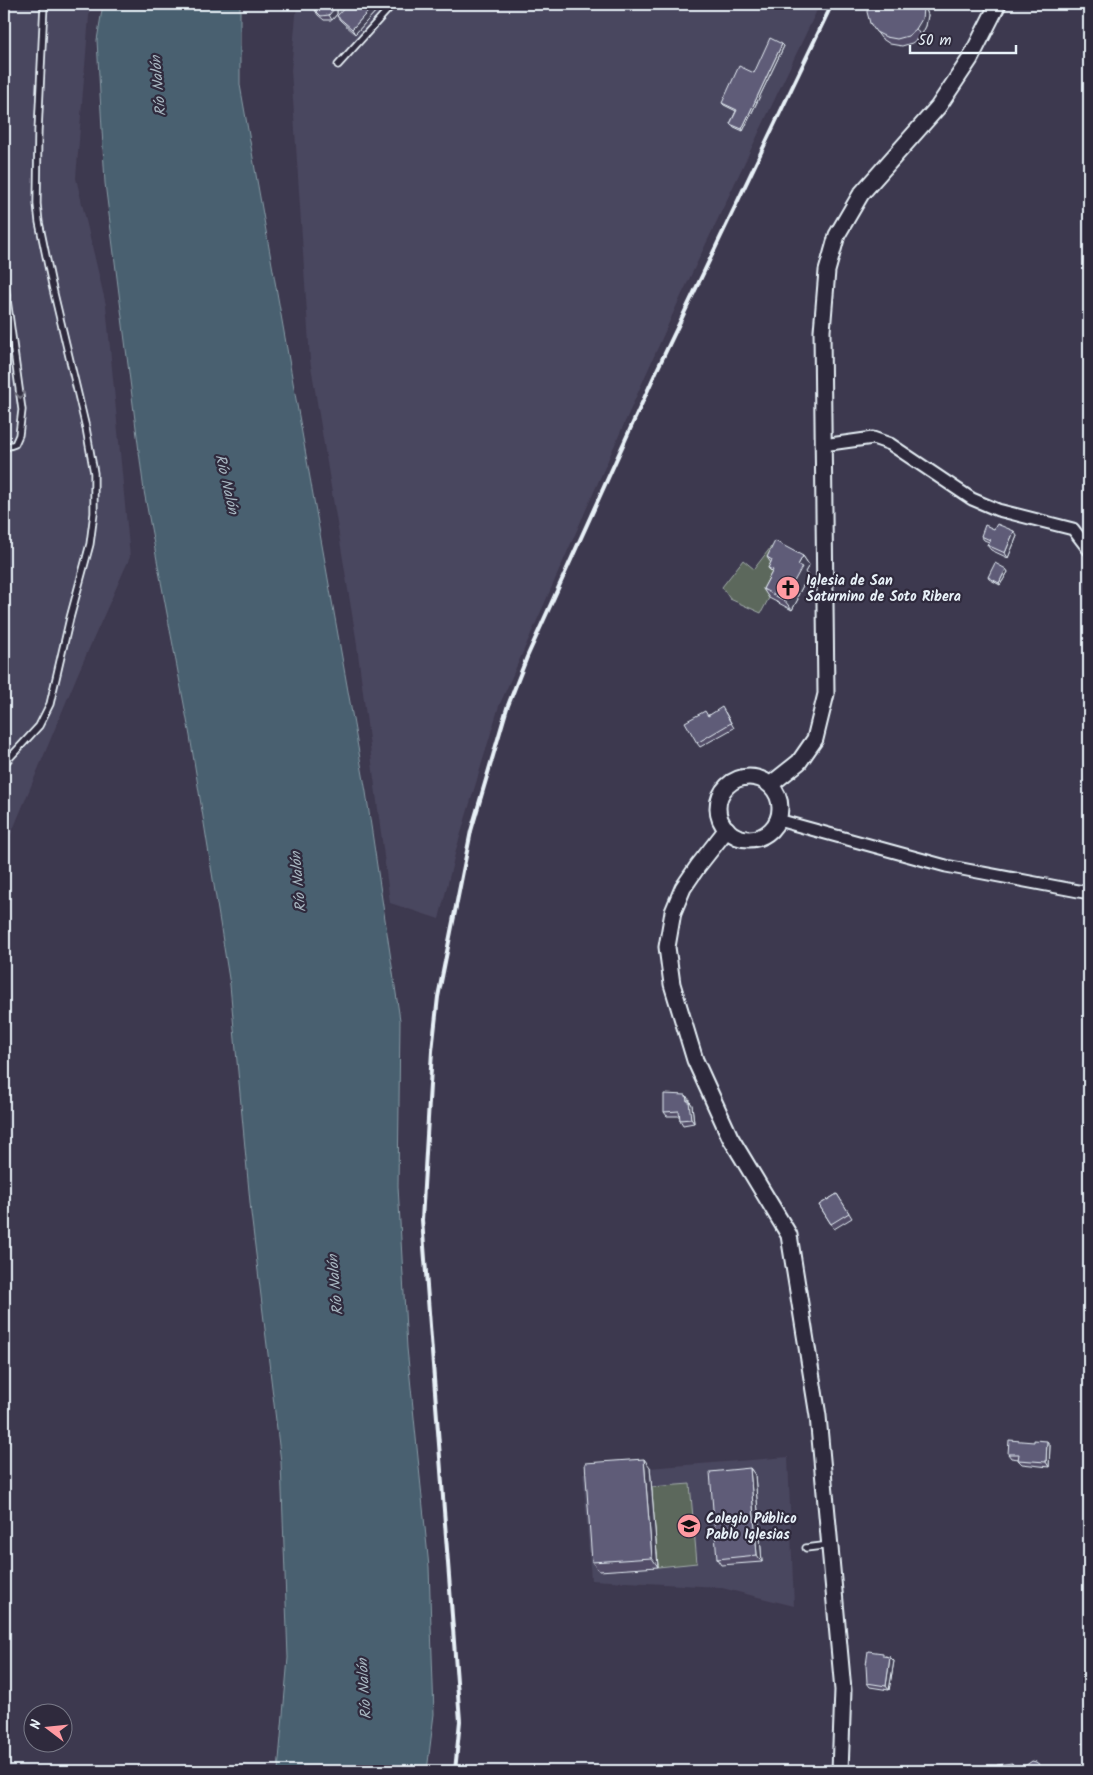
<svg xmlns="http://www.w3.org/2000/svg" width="1093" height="1775" font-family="Kalam,sans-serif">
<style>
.built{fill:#4a465e}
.green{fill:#5b675c;stroke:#a2acaa}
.water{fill:#48616f;stroke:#889ba6}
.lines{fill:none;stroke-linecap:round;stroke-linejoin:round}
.service-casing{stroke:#e8f1f8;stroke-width:9}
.minor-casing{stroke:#e8f1f8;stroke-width:15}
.tertiary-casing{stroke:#e8f1f8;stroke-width:19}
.service{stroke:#2f2a3d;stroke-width:5.5}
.minor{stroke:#2f2a3d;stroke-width:11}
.tertiary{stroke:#2f2a3d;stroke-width:15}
.rail{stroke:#e8f1f8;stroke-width:4}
.wall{fill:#524e67;stroke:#e8f1f8}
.shaded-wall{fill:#424054;stroke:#e8f1f8}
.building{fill:#5f5b78;stroke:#e8f1f8}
.oneway{stroke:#70707e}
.labels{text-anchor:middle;stroke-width:4.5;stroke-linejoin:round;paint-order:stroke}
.poi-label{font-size:14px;font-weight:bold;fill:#e8f1f8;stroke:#2f2a3d;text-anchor:start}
.water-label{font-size:15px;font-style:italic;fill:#a8b7c1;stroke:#2f2a3d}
</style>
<rect width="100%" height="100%" fill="#3d394f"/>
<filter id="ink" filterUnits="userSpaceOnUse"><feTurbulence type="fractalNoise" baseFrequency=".02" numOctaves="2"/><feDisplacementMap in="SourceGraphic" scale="10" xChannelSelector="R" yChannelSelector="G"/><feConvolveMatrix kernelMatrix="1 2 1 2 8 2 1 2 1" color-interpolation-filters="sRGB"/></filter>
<g filter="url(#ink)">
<!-- built -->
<g class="built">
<path d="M4 4H90L76 178 106 305 130 557 79 671 4 851Z"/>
<path d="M297 4H820L675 309 499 706 456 850 439 919 390 903 356 638 310 360 291 70Z"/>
<path d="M788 1457 794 1606 718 1587 591 1580 583 1473Z"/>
</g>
<!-- green -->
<g class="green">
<path d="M771 547 780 552 779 579 761 613 730 599 722 587 743 560 754 569Z"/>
<path d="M690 1484 697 1563 658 1567 651 1487Z"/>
</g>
<!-- water -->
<path class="water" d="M103 4H240V85L366 792 400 1020 398 1186 407 1348 429 1567 434 1714 427 1771H278L288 1658 281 1462 251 1213 230 985 190 736 144 491 105 183 97 40Z"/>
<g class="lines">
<!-- service casing -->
<g class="service-casing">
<g id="service">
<path d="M338 65 393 4"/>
<path d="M4 277 22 410 19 435 15 444 4 448"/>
<path d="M4 764 39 726 50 704 70 618 90 544 94 513V473L86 428 52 285 39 222 37 204 38 131 44 4"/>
<path d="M806 1548 830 1545"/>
</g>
</g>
<!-- minor casing -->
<g class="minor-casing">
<g id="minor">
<path d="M823 445 873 438 890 444 972 499 998 510 1073 529 1089 550"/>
<path d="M778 820 946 866 1089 893"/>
</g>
</g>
<!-- tertiary casing -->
<g class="tertiary-casing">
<g id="tertiary">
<circle cx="749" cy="808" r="31"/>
<path d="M770 785 799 762 815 739 826 694 822 331 827 271 837 235 861 194 938 107 970 59 998 4"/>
<path d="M727 829 698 866 683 888 673 912 667 947 672 984 695 1060 730 1137 789 1235 818 1416 843 1690 840 1771"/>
</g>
</g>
<!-- service -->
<use href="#service" class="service"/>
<!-- minor -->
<use href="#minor" class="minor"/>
<!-- tertiary -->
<use href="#tertiary" class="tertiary"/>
<!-- rail -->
<path class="rail" d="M455 1771 460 1721 422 1220 432 1051 438 997 471 831 507 708 527 657 656 372 832 4"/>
</g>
<!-- wall -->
<g class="wall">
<path d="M314 4H336L337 6V14L332 20H324L318 15 315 10Z"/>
<path d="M868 4H924L928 15 926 26 921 36 912 43 902 46 890 44 881 38 870 23Z"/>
<path d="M377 10 355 34 340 20 337 16Z"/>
<path d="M782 44 784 46 743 131 732 126 730 124 736 111 724 105 722 103 754 73Z"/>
<path d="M994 529 1017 536 1008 558 991 550 987 545 989 542 984 540 981 536Z"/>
<path d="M803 556 809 565 805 572 808 576 797 597 798 599 792 610 769 598 763 589 772 572 768 568 771 563 767 557Z"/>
<path d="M1006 569 1008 572 1000 585 989 579 988 577Z"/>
<path d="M725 712 734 728 700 747 697 743 708 715Z"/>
<path d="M690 1099V1102L692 1105 694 1123 683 1125 680 1120V1116H667L664 1112Z"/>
<path d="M837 1194 852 1218 834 1229 819 1205Z"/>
<path d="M1050 1445 1049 1467 1022 1464 1018 1460 1019 1459 1011 1458 1008 1454Z"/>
<path d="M650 1467 658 1567 599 1571 592 1562Z"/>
<path d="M750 1468 755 1475 762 1562 721 1565 717 1559Z"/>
<path d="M885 1656 890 1657 894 1661 889 1690 870 1687 867 1683Z"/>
</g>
<!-- shaded-wall -->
<g class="shaded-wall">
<path d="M334 4H336L337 6V14L332 20 329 15Z"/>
<path d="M922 4H924L928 15 926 26 921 36 916 29Z"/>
<path d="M374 5 377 10 355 34 352 29Z"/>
<path d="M782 44 784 46 743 131 742 129Z"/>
<path d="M1014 531 1017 536 1008 558 1005 553Z"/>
<path d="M803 556 809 565 805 572 808 576 797 597 798 599 792 610 785 601 798 565Z"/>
<path d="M1006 569 1008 572 1000 585 999 583Z"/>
<path d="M686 1095 692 1105 694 1123 691 1119Z"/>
<path d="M1047 1441 1050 1445 1049 1467 1046 1462Z"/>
<path d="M644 1459 650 1467 658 1567 652 1558Z"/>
<path d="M750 1468 755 1475 762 1562 757 1555Z"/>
<path d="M890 1657 894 1661 889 1690 886 1686Z"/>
<path d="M1012 1763 1015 1767 1014 1771H1010Z"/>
</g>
<!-- building -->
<g class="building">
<path d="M314 4H334V9L329 15 321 16 315 10Z"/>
<path d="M348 4H372L374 5 352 29 337 16Z"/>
<path d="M868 4H922L923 8 922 19 916 29 908 36 897 39 886 37 876 32 870 23 867 12Z"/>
<path d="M770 38 782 44 742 129 730 124 737 110 722 103 739 66 754 73Z"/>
<path d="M997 524 1014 531 1005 553 987 545 990 540 981 536 985 525 994 529Z"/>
<path d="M775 541 803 556 798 565 802 567 790 589 792 590 785 601 763 589 773 570 768 568 772 560 767 557Z"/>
<path d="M995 563 1006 569 999 583 988 577Z"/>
<path d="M722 707 731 723 697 743 685 722 705 711 708 716Z"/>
<path d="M664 1094 686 1095 687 1101H689L691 1119 680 1120 679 1111 664 1112Z"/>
<path d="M837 1194 849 1213 831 1224 819 1205Z"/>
<path d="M1009 1440 1034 1442V1440L1047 1441 1046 1462 1018 1460 1019 1454H1008Z"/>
<path d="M644 1459 652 1558 592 1562 585 1463Z"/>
<path d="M750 1468 757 1555 717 1559 710 1472Z"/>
<path d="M868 1651 883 1653V1656L890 1657 886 1686 867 1683 866 1665Z"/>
<path d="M1032 1761 1036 1762 1044 1768 1046 1766 1050 1771H1018Z"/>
<path d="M1012 1763 1010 1771H996L997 1765Z"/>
</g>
<!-- one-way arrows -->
<defs><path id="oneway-chevron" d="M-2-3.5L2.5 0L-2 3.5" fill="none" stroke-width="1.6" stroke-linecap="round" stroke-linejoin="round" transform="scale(1.25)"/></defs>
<use class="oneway" href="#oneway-chevron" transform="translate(20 395) rotate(82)"/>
</g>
<!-- icons -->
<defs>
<g id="church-disc" transform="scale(1.25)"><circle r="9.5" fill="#ff9aa2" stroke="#2f2a3d"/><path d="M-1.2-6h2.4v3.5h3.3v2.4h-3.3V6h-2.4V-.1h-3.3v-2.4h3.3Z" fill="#111"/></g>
<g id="school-disc" transform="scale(1.25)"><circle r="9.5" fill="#ff9aa2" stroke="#2f2a3d"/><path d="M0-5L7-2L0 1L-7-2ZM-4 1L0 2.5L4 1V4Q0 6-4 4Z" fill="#111"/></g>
</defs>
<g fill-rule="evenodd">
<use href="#church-disc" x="788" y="588"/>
<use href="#school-disc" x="689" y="1526"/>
</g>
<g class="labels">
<!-- poi labels -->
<g class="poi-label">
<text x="806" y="585">Iglesia de San<tspan x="806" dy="16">Saturnino de Soto Ribera</tspan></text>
<text x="706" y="1523">Colegio Público<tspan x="706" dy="16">Pablo Iglesias</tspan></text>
</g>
<!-- water labels -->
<g class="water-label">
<text transform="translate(158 86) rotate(-95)" y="5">Río Nalón</text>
<text transform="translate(227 484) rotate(77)" y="5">Río Nalón</text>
<text transform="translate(298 882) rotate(-95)" y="5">Río Nalón</text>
<text transform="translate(335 1285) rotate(-95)" y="5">Río Nalón</text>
<text transform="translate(364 1689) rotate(-94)" y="5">Río Nalón</text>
</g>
</g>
<!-- margin -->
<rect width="1093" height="1775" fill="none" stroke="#2f2a3d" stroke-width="20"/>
<rect x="10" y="10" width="1073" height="1755" fill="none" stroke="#e8f1f8" stroke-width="2" filter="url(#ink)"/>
<!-- north arrow -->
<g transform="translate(48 1728) rotate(286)"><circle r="24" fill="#2f2a3d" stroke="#797a88"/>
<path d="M0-4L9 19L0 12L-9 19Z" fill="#ff9aa2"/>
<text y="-8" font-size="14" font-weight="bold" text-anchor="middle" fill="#e8f1f8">N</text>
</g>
<!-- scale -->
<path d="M910 45v8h106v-8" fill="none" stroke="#e8f1f8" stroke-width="2.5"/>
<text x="918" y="45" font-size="15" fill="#e8f1f8" stroke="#2f2a3d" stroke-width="4" paint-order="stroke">50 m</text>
</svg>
